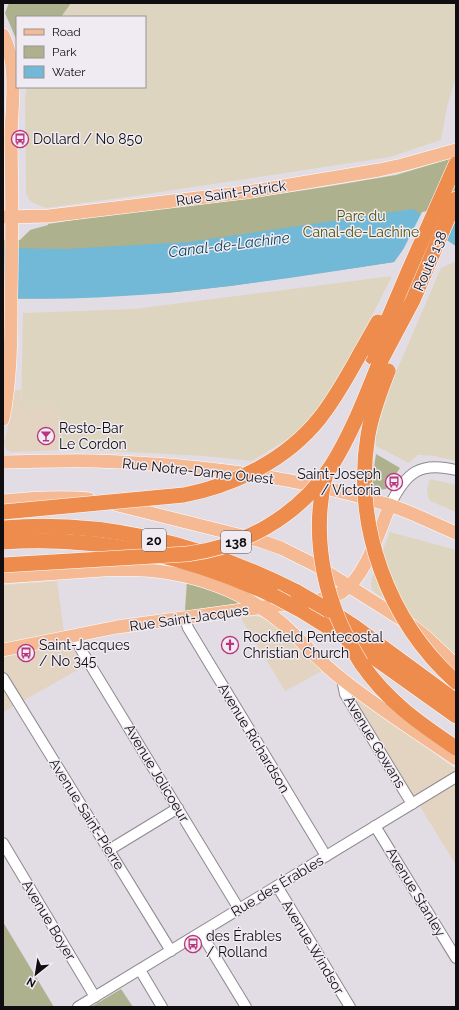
<svg xmlns="http://www.w3.org/2000/svg" width="459" height="1010" font-family="Raleway,sans-serif">
<style>
.commercial{fill:#e3d3c1}
.industrial{fill:#ded5c0}
.green{fill:#aeb18d}
.water{fill:#72b8d7}
.pier{fill:#e2dde5}
.lines{fill:none;stroke-linecap:round;stroke-linejoin:round}
.minor-casing{stroke:#8d8990;stroke-width:12}
.major-casing{stroke:#fff;stroke-width:14}
.highway-casing{stroke:#fff;stroke-width:16}
.minor{stroke:#fff;stroke-width:10}
.major{stroke:#f5ba94;stroke-width:13}
.highway{stroke:#ee8c4d;stroke-width:15}
.highway-bridge-casing{stroke:#fff;stroke-width:16;stroke-linecap:butt}
.highway-bridge{stroke:#ee8c4d;stroke-width:15}
.labels{text-anchor:middle;stroke-width:3;stroke-linejoin:round;paint-order:stroke}
.shield{fill:#f0ebf2;stroke:#535054;stroke-width:1}
.shield-label{font-size:13px;font-weight:bold;fill:#100e11}
.poi-label{font-size:14px;fill:#100e11;stroke:#f0ebf2;text-anchor:start}
.street-label{font-size:14px;fill:#100e11;stroke:#f0ebf2}
.park-label{font-size:14px;fill:#515308;stroke:#f0ebf2}
.water-label{font-size:15px;font-style:italic;fill:#0a475d;stroke:#f0ebf2}
</style>
<rect width="100%" height="100%" fill="#e2dde5"/>
<!-- commercial -->
<g class="commercial">
<path d="M14 390H21V407H60L61 450 11 452 6 449 4 443 10 419Z"/>
<path d="M57 581 66 646H70L83 667 3 712V585Z"/>
<path d="M256 616 264 618 279 628 322 671 285 691 240 617Z"/>
<path d="M351 693 456 769V865L421 808Z"/>
</g>
<!-- industrial -->
<g class="industrial">
<path d="M70 3H456V77L447 107 441 140 390 157 134 196 46 208 38 205 31 202 26 194 25 97 27 87H145V17H60Z"/>
<path d="M456 261V461L434 456 418 455 409 463 376 446V435L387 393 441 268Z"/>
<path d="M392 276 340 379 316 415 294 435 252 461 204 456 108 451 61 450 60 407H21L23 313 134 309Z"/>
<path d="M430 479 456 485V512L430 501 428 497 427 489Z"/>
<path d="M390 532 456 550V657L428 630 401 609 375 593 372 589 371 584 372 578Z"/>
</g>
<!-- green -->
<g class="green">
<path d="M9 3H71L61 17H17V41L5 13Z"/>
<path d="M456 157V246L447 240 407 244 394 262 230 286 168 293 69 298 5 299V320H3V328L6 329 5 337 3 339V240H20L30 230 48 225V224L92 217 245 199 325 187 396 175Z"/>
<path d="M376 454 400 468 386 489 377 490 371 488Z"/>
<path d="M187 580 211 588 241 603 185 611Z"/>
<path d="M3 922 54 1007H3Z"/>
<path d="M121 989 133 1007H91Z"/>
</g>
<!-- water -->
<path class="water" d="M456 205V246L447 240 407 244 394 262C265 282 135 303 3 298V248L65 249 189 242 413 209 421 214Z"/>
<!-- pier -->
<path class="pier" d="M456 203V220L446 242 408 246 398 260 422 212 445 208Z"/>
<g class="lines">
<!-- minor casing -->
<g class="minor-casing">
<g id="minor">
<path d="M390 505C406 473 419 461 456 470"/>
<path d="M185 618 188 628 326 856"/>
<path d="M76 635 80 648 239 909"/>
<path d="M3 678 171 951"/>
<path d="M342 679 345 694 412 804"/>
<path d="M375 826 456 958"/>
<path d="M3 843 95 997"/>
<path d="M109 850 178 808"/>
<path d="M277 886 350 1007"/>
<path d="M201 933 246 1007"/>
<path d="M140 970 162 1007"/>
<path d="M78 1007 456 777"/>
</g>
</g>
<!-- major casing -->
<g class="major-casing">
<g id="major">
<path d="M3 35C19 66 11 106 11 140 12 192 12 245 11 298 11 338 11 380 3 419"/>
<path d="M3 217 49 216 247 192 379 170 402 165 456 150"/>
<path d="M3 462C33 462 63 460 94 461 191 464 296 476 389 505 412 512 434 524 456 533"/>
<path d="M3 501C32 498 60 496 89 499"/>
<path d="M114 504 238 535 261 541 281 548 317 566 412 626 425 636 456 665"/>
<path d="M3 577C31 575 60 573 88 571 115 569 142 568 170 573 212 580 251 597 284 625 304 643 321 663 342 679 378 708 418 733 456 759"/>
<path d="M321 599C328 597 336 596 342 592 366 577 379 531 390 505"/>
<path d="M3 650 117 627 294 603"/>
</g>
</g>
<!-- highway casing -->
<g class="highway-casing">
<g id="highway">
<path d="M361 352 378 322"/>
<path d="M372 357 409 270 456 164"/>
<path d="M378 366 413 300 456 199"/>
<path d="M3 528C105 519 206 546 297 592"/>
<path d="M3 542C97 535 190 556 274 596"/>
<path d="M302 611 355 644 456 716"/>
<path d="M332 612 355 627 456 701"/>
<path d="M361 663C387 701 419 723 456 748"/>
</g>
</g>
<!-- minor -->
<use href="#minor" class="minor"/>
<!-- major -->
<use href="#major" class="major"/>
<!-- highway -->
<use href="#highway" class="highway"/>
<!-- highway-bridge casing -->
<g class="highway-bridge-casing">
<g id="highway-bridge">
<path d="M388 371C380 392 372 412 368 435 353 526 388 621 456 682"/>
<path d="M325 477C310 542 326 607 361 663"/>
<path d="M3 512 184 495C235 485 286 460 319 419 336 398 348 375 361 352"/>
<path d="M3 565 187 554C243 547 298 516 330 468 350 437 364 401 378 366"/>
<path d="M297 592 328 610"/>
<path d="M274 596 302 611"/>
</g>
</g>
<!-- highway-bridge -->
<use href="#highway-bridge" class="highway-bridge"/>
</g>
<!-- icons -->
<defs>
<g id="bus-ring" transform="scale(0.9)"><circle r="9.5" fill="#f0ebf2" stroke="#ba367c" stroke-width="1.5"/><path d="M-5-6H5V4H4V6H2V4H-2V6H-4V4H-5ZM-3.5-4V0h7V-4ZM-3.5 1.2v1.5H-2V1.2ZM2 1.2v1.5H3.5V1.2Z" fill="#ba367c"/></g>
<g id="bar-ring" transform="scale(0.9)"><circle r="9.5" fill="#f0ebf2" stroke="#ba367c" stroke-width="1.5"/><path d="M-6-5H6L.8 .8V4.5H3.5V6h-7V4.5H-.8V.8Z" fill="#ba367c"/></g>
<g id="church-ring" transform="scale(0.9)"><circle r="9.5" fill="#f0ebf2" stroke="#ba367c" stroke-width="1.5"/><path d="M-1.2-6h2.4v3.5h3.3v2.4h-3.3V6h-2.4V-.1h-3.3v-2.4h3.3Z" fill="#ba367c"/></g>
</defs>
<g fill-rule="evenodd">
<use href="#bus-ring" x="20" y="139"/>
<use href="#bar-ring" x="46" y="436"/>
<use href="#bus-ring" x="394" y="482"/>
<use href="#church-ring" x="230" y="645"/>
<use href="#bus-ring" x="26" y="653"/>
<use href="#bus-ring" x="193" y="944"/>
</g>
<g class="labels">
<!-- shield labels -->
<g class="shield">
<rect x="142" y="529" width="24" height="22" rx="3"/>
<rect x="221" y="531" width="30" height="22" rx="3"/>
</g>
<g class="shield-label">
<text x="154" y="545">20</text>
<text x="236" y="547">138</text>
</g>
<!-- poi labels -->
<g class="poi-label">
<text x="33" y="144">Dollard / No 850</text>
<text x="59" y="433">Resto-Bar<tspan x="59" dy="16">Le Cordon</tspan></text>
<text x="381" y="479" text-anchor="end">Saint-Joseph<tspan x="381" dy="16">/ Victoria</tspan></text>
<text x="243" y="642">Rockfield Pentecostal<tspan x="243" dy="16">Christian Church</tspan></text>
<text x="39" y="650">Saint-Jacques<tspan x="39" dy="16">/ No 345</tspan></text>
<text x="206" y="941">des Érables<tspan x="206" dy="16">/ Rolland</tspan></text>
</g>
<!-- street labels -->
<g class="street-label">
<text transform="translate(231 193) rotate(-8)" y="5">Rue Saint-Patrick</text>
<text transform="translate(430 261) rotate(-67)" y="5">Route 138</text>
<text transform="translate(198 471) rotate(6)" y="5">Rue Notre-Dame Ouest</text>
<text transform="translate(189 618) rotate(-8)" y="5">Rue Saint-Jacques</text>
<text transform="translate(254 738) rotate(59)" y="5">Avenue Richardson</text>
<text transform="translate(375 742) rotate(59)" y="5">Avenue Gowans</text>
<text transform="translate(157 773) rotate(59)" y="5">Avenue Jolicoeur</text>
<text transform="translate(87 814) rotate(58)" y="5">Avenue Saint-Pierre</text>
<text transform="translate(277 886) rotate(-31)" y="5">Rue des Érables</text>
<text transform="translate(416 892) rotate(59)" y="5">Avenue Stanley</text>
<text transform="translate(49 920) rotate(59)" y="5">Avenue Boyer</text>
<text transform="translate(313 947) rotate(59)" y="5">Avenue Windsor</text>
</g>
<!-- park labels -->
<g class="park-label">
<text x="361" y="221">Parc du<tspan x="361" dy="16">Canal-de-Lachine</tspan></text>
</g>
<!-- water labels -->
<g class="water-label">
<text transform="translate(229 245) rotate(-7)" y="5">Canal-de-Lachine</text>
</g>
</g>
<!-- border -->
<rect width="459" height="1010" fill="none" stroke="#100e11" stroke-width="8"/>
<!-- legend -->
<rect x="16" y="16" width="130" height="72" fill="#f0ebf2" stroke="#969398"/>
<rect x="24" y="29" width="20" height="6" fill="#f5ba94" stroke="#969398"/>
<text x="52" y="36" font-size="12" fill="#100e11">Road</text>
<rect x="24" y="46" width="20" height="12" fill="#aeb18d" stroke="#969398"/>
<text x="52" y="56" font-size="12" fill="#100e11">Park</text>
<rect x="24" y="66" width="20" height="12" fill="#72b8d7" stroke="#969398"/>
<text x="52" y="76" font-size="12" fill="#100e11">Water</text>
<!-- north arrow -->
<g transform="translate(36 974) rotate(210)" stroke="#f0ebf2" stroke-width="3" paint-order="stroke">
<path d="M0-3L7 15L0 10L-7 15Z" fill="#100e11"/>
<text y="-6" font-size="11" font-weight="bold" text-anchor="middle" fill="#100e11">N</text>
</g>
</svg>
